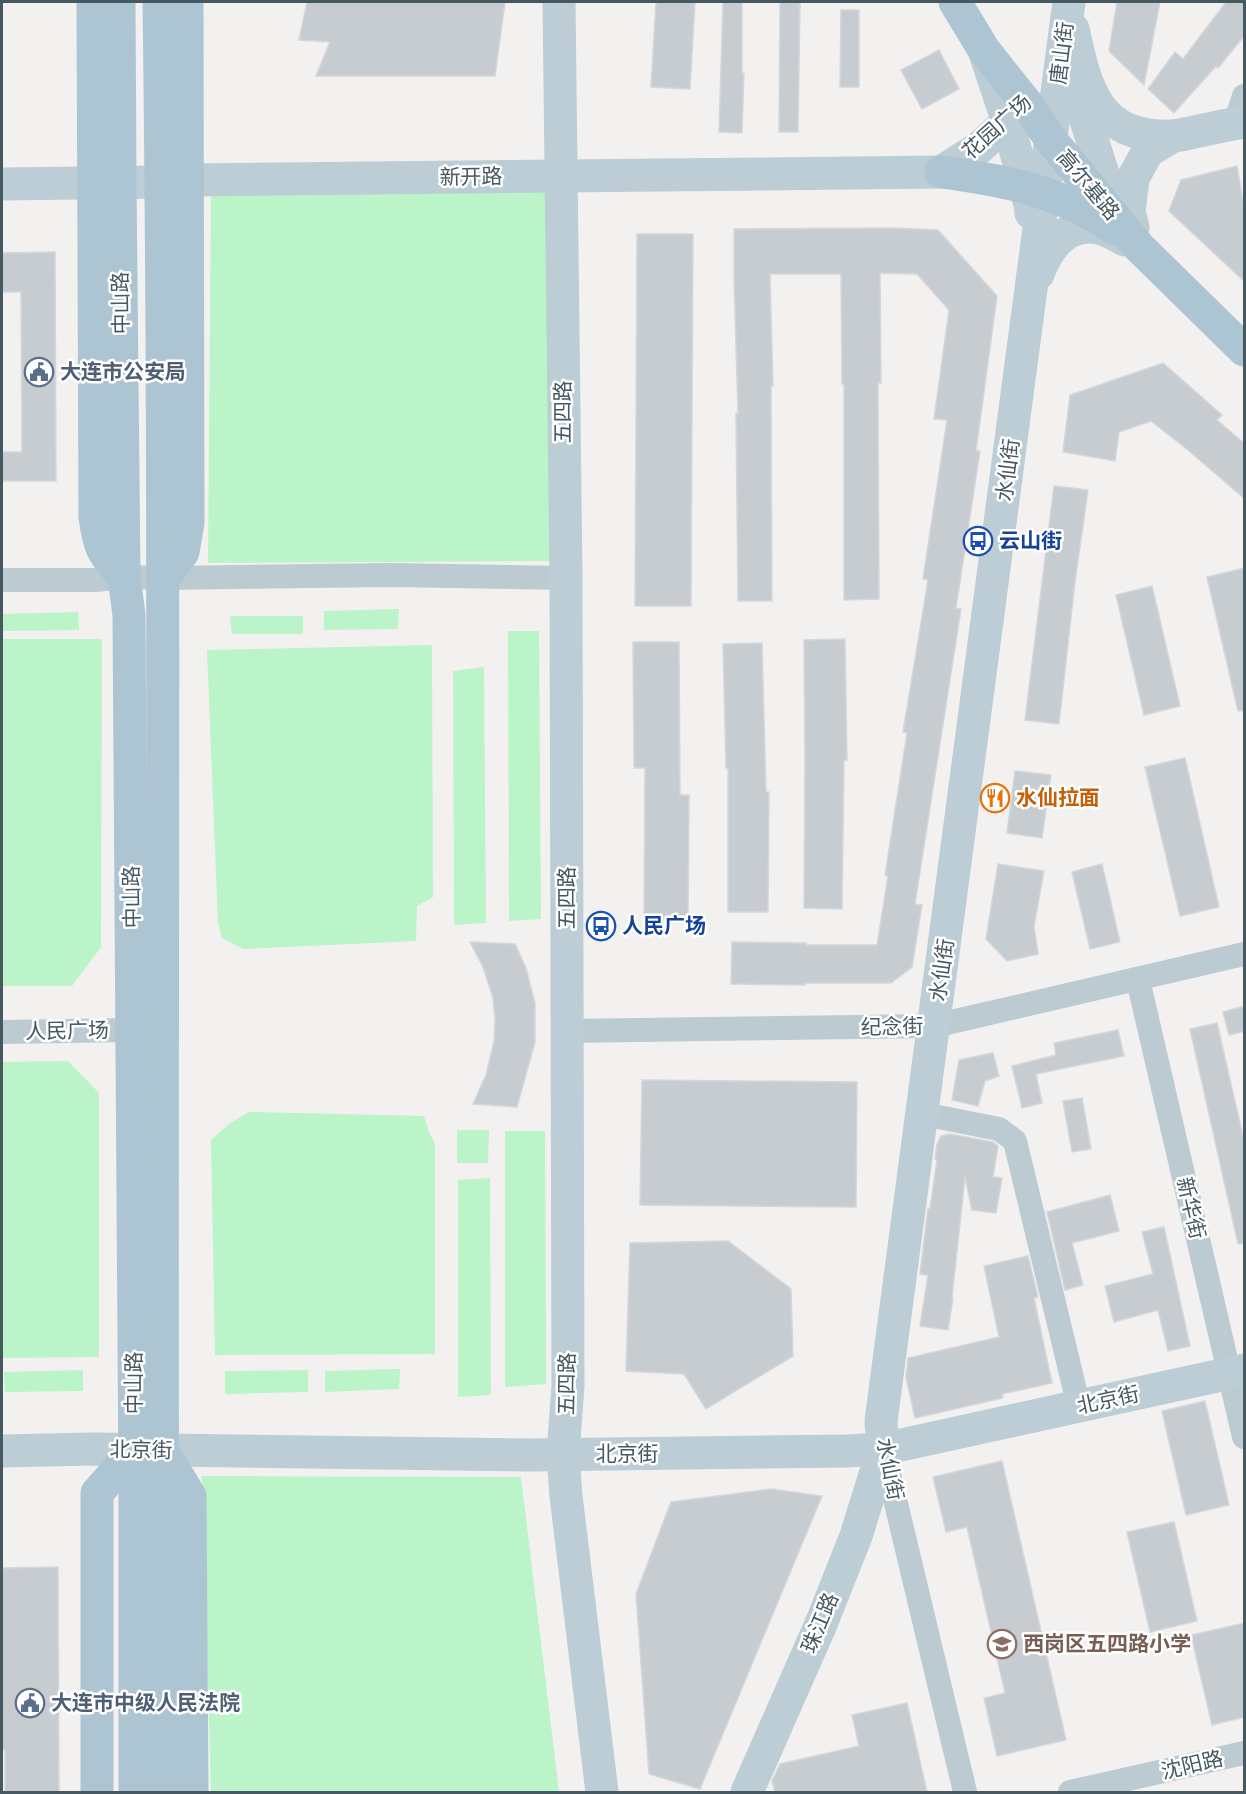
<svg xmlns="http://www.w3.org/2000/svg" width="1246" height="1794" font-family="'Public Sans','Noto Sans SC',sans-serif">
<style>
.green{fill:#baf4c8}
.building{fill:#c7ccd0;stroke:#d3d7dc;stroke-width:1.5}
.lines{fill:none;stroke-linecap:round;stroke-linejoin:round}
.street{stroke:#bccbd1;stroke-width:24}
.secondary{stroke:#bccdd6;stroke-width:33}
.primary{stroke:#adc5d2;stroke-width:33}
.labels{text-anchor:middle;stroke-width:5;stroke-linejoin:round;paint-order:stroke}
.street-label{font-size:21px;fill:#465860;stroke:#fff}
.service-label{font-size:21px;font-weight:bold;fill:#4e5e75;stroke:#fff;text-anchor:start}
.transit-label{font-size:21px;font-weight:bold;fill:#164399;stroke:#fff;text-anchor:start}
.food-label{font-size:21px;font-weight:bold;fill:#c56008;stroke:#fff;text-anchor:start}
.education-label{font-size:21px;font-weight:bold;fill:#785e54;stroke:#fff;text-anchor:start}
</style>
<rect width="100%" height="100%" fill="#f3f0f0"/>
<!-- green -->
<g class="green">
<path d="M553 191 554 561 208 563 211 194Z"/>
<path d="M399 609 398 629 324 630V611Z"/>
<path d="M78 612 79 630 2 631V614Z"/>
<path d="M230 616H303V634H232Z"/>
<path d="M508 631H539L541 919 509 921Z"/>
<path d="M2 639H102L101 947 72 986H2Z"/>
<path d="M432 645 433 897 417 906 416 941 243 949 222 938 218 923 207 650Z"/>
<path d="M484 667 486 923 454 925 453 671Z"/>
<path d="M68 1061 99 1093V1357L2 1358V1062Z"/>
<path d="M249 1112 424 1116 429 1132 435 1144V1354L215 1355 211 1140 229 1124Z"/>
<path d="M457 1130H489L488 1163H457Z"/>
<path d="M505 1131H545L546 1384 505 1387Z"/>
<path d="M490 1178 491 1395 458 1397V1180Z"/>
<path d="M400 1369 399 1389 325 1392V1371Z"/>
<path d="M83 1370V1391L5 1392 4 1372Z"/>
<path d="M308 1370V1392L225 1394V1371Z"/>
<path d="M202 1476 521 1477 559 1792H211Z"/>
</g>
<!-- building -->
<g class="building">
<path d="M307 2H505L495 76H316L330 42 299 40Z"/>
<path d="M656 2H695L690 89 651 87Z"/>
<path d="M723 2H742V73H744L742 133 719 132Z"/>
<path d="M780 2H800L798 132H779Z"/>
<path d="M1117 2H1160L1144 85 1109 51Z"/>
<path d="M1226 2H1245V35L1218 68 1216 66 1174 113 1148 89 1175 52 1183 59Z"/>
<path d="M841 10H859V87H840Z"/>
<path d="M939 50 959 89 922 109 901 70Z"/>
<path d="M1237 166 1245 213V282L1169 211 1181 180Z"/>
<path d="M890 228 938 230 997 296 976 451H980L956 608 961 609 915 904 922 905 912 967 891 983H805V985L731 984 732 942 806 943V945H877L888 876 885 875 907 733 903 732 928 580 923 579 947 420 934 419 949 310 917 274 880 273 881 383H878L879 599 844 600V384H842L841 274H770L773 386H771L772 601H738L736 413H738L734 278V229Z"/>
<path d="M637 234H693L691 606H635Z"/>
<path d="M55 252 56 481H2V452H22L21 292H2V253Z"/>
<path d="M1163 363 1222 415 1217 420 1245 444V499L1188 450 1151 421 1119 432 1115 461 1063 452 1070 395Z"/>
<path d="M1054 486 1088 490 1075 582 1059 724 1025 720Z"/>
<path d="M1245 568V710L1238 711 1207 577Z"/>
<path d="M1152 586 1180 706 1144 715 1116 595Z"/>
<path d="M845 639 847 760H844L842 909 804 908 805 760 804 640Z"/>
<path d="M633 642H679L680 795H689L688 920H644L645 768H634Z"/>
<path d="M762 643 766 792H769L768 912H728V768H726L723 644Z"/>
<path d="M1185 758 1219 907 1180 916 1145 767Z"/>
<path d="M1015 771 1051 775 1042 838 1007 833Z"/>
<path d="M998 864 1044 871 1034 926 1038 954 1007 961 986 939Z"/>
<path d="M1102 864 1120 942 1090 949 1072 872Z"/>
<path d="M470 942 515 944 526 968 535 1003V1042L517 1107 473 1104 486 1075 494 1042 495 1020 493 998 483 967Z"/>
<path d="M1245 1006V1031L1229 1035 1223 1012Z"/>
<path d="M1217 1023 1245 1145V1243L1238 1244 1190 1029Z"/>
<path d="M1118 1030 1124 1056 1036 1074 1042 1103 1022 1108 1012 1066 1056 1055 1054 1043Z"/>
<path d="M993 1053 999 1076 985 1081 978 1106 952 1100 959 1060Z"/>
<path d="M642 1080 857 1082 856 1207 640 1205Z"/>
<path d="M1082 1098 1091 1149 1072 1152 1063 1101Z"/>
<path d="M949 1134 993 1142 998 1146 993 1177 1002 1178 996 1213 972 1210 965 1177 952 1297 953 1298 948 1330 920 1326 928 1275 920 1274 928 1208 930 1209 937 1160 935 1159 937 1144 941 1136Z"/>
<path d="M1110 1195 1119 1231 1072 1243 1083 1285 1065 1290 1047 1212Z"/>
<path d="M1164 1227 1190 1346 1168 1351 1158 1310 1114 1322 1105 1286 1153 1274 1142 1232Z"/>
<path d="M728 1241 791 1289 793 1356 706 1409 684 1374 626 1371 630 1243Z"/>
<path d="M1028 1256 1038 1297 1034 1298 1052 1383 1002 1394 1003 1398 915 1418 906 1377 908 1358 999 1337 984 1266Z"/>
<path d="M1205 1401 1229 1505 1186 1515 1162 1411Z"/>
<path d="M1002 1461 1066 1740 997 1756 984 1698 1005 1693 967 1527 946 1532 933 1477Z"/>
<path d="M771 1489 822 1496 700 1789 649 1774 636 1594 671 1502Z"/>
<path d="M1174 1522 1197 1621 1150 1632 1127 1532Z"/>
<path d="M58 1567 59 1792H5V1750H2V1568Z"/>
<path d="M1245 1623V1717L1212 1725 1191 1635Z"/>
<path d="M907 1703 927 1792H775L772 1781 780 1764 859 1746 852 1715Z"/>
</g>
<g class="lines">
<!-- street -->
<g class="street">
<path d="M1235 123 1244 96"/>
<path d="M2 580H96L124 577 163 578 391 575 566 578"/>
<path d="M1138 980 1244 1437"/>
<path d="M567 1031 934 1026 1244 954"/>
<path d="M2 1032 132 1030"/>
<path d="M923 1114 999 1129 1015 1141 1079 1407"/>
<path d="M883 1449 965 1792"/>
<path d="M1070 1792 1244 1753"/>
</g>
<!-- secondary -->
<g class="secondary">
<path d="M559 2 566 578 568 1386 563 1454 566 1496 602 1792"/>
<path d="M1073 29C1086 90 1098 139 1172 136 1180 136 1188 133 1195 132 1211 128 1228 125 1244 122"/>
<path d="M985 53 1008 122 1030 205 1031 213"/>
<path d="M1076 89 1104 177 1125 220"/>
<path d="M941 172 979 148 1020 110"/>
<path d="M2 184 161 182 187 180 941 172"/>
<path d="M1133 227 1129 212 1133 178 1148 151 1173 136"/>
<path d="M1038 274C1048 247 1066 221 1099 228 1108 230 1117 236 1125 240"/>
<path d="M2 1451 93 1449 530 1455 847 1451 883 1449 1244 1370"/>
<path d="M747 1792 821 1624 856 1536 883 1449 881 1421 1069 2"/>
</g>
<!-- primary -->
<g class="primary">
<path d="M93 2 95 517C99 549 103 553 124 577"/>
<path d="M119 2 120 182 124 577 129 615 135 1487V1792"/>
<path d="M159 2C167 598 159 1196 164 1792"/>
<path d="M955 2 984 50 1027 104 1051 140 1139 247 1244 350"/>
<path d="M941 172C1003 180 1061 191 1113 228"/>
<path d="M168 572 183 552 188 523 187 2"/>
<path d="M162 1450 190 1496 192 1792"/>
<path d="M97 1792V1493L135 1450"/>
</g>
</g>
<!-- icons -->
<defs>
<g id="civic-ring" transform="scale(1.5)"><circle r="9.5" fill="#fff" stroke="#5c6f8a" stroke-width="1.5"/><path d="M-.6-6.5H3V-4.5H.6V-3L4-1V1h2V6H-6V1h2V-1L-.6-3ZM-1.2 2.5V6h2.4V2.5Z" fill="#5c6f8a"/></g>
<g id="bus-ring" transform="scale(1.5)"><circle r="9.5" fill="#fff" stroke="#1a4fb4" stroke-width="1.5"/><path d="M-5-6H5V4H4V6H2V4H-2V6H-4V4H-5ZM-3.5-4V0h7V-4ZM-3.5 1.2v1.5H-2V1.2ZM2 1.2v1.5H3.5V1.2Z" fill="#1a4fb4"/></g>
<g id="restaurant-ring" transform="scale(1.5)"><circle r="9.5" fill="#fff" stroke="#e8710a" stroke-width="1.5"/><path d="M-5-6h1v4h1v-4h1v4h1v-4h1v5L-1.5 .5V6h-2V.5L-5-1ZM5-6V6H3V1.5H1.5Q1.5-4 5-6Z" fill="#e8710a"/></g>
<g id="school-ring" transform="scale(1.5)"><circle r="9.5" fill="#fff" stroke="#8d6e63" stroke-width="1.5"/><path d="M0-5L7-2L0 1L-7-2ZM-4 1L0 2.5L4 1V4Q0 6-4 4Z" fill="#8d6e63"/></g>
</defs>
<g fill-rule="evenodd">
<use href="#civic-ring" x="39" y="372"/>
<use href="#bus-ring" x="978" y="541"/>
<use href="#restaurant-ring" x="995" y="798"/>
<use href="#bus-ring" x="601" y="926"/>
<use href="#school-ring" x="1002" y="1644"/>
<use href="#civic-ring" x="30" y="1703"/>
</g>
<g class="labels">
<!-- street labels -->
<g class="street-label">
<text transform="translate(1062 53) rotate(-83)" y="7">唐山街</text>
<text transform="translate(997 127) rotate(-42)" y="7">花园广场</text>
<text transform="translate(471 177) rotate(-1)" y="7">新开路</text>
<text transform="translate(1088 185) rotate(50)" y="7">高尔基路</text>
<text transform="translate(121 303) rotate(-91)" y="7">中山路</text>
<text transform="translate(563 412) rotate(-90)" y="7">五四路</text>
<text transform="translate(1008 470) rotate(-83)" y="7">水仙街</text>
<text transform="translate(132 897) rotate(-91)" y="7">中山路</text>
<text transform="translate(567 898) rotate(-90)" y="7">五四路</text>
<text transform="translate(942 970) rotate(-82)" y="7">水仙街</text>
<text transform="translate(892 1027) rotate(-1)" y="7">纪念街</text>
<text transform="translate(67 1031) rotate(-1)" y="7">人民广场</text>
<text transform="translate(1191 1208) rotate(77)" y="7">新华街</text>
<text transform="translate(134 1383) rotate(-90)" y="7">中山路</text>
<text transform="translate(567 1384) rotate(-89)" y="7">五四路</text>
<text transform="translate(1108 1400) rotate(-12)" y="7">北京街</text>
<text transform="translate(141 1450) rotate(1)" y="7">北京街</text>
<text x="627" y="1461">北京街</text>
<text transform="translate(890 1469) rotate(79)" y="7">水仙街</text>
<text transform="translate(820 1623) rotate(-67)" y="7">珠江路</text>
<text transform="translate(1192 1765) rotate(-13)" y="7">沈阳路</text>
</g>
<!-- service labels -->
<g class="service-label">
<text x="60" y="379">大连市公安局</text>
<text x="51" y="1710">大连市中级人民法院</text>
</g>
<!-- transit labels -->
<g class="transit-label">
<text x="999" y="548">云山街</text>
<text x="622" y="933">人民广场</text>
</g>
<!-- food labels -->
<g class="food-label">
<text x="1016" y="805">水仙拉面</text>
</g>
<!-- education labels -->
<g class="education-label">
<text x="1023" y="1651">西岗区五四路小学</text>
</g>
</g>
<!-- border -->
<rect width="1246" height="1794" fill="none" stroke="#465860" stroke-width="6"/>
</svg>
